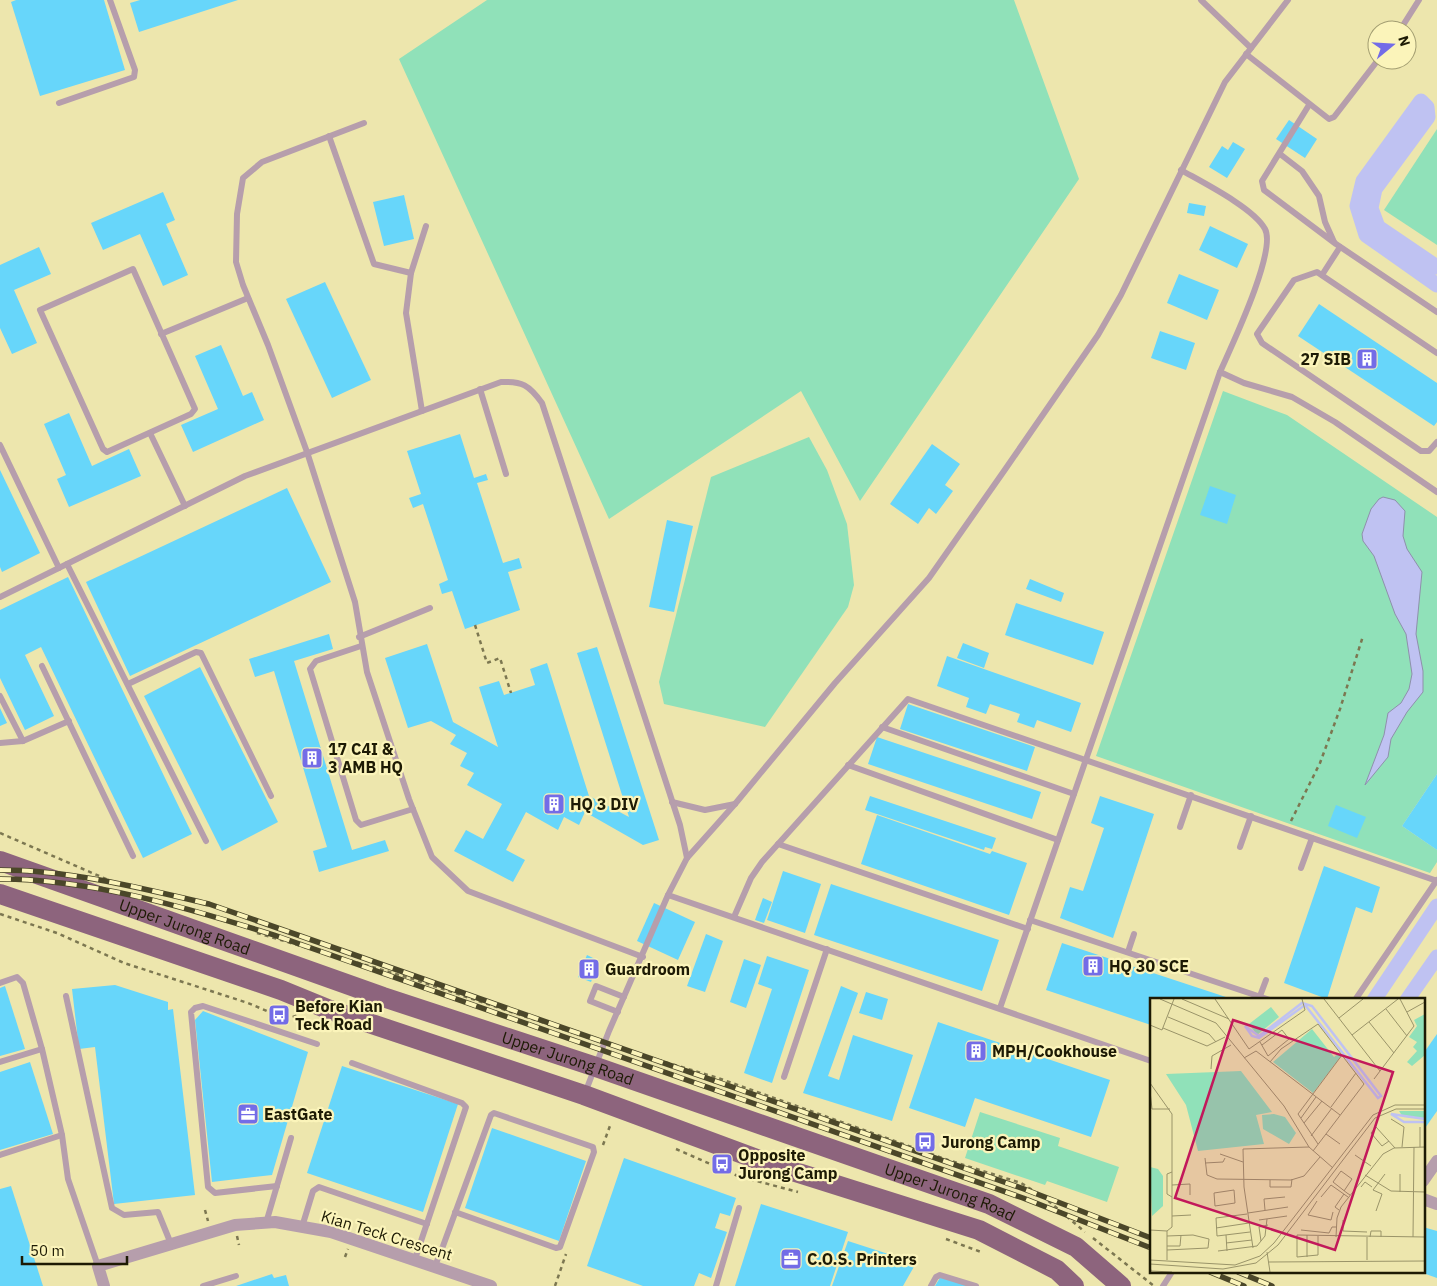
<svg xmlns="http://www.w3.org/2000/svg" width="1437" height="1286" font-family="'IBM Plex Sans',sans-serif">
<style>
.green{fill:#90e1b9}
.water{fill:#bfc2f2;stroke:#8e90ab}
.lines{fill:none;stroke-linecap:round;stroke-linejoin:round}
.canal{stroke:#bfc2f2;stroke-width:15}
.building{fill:#67d6fa}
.path{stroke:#7c7751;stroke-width:2.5;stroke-dasharray:4 4;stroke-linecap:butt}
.lane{stroke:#b69eac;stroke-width:6}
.street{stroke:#b69eac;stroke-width:12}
.primary{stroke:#8d647d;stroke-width:20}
.rail-casing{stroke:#4b4729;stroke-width:5.5}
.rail{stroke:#fbf4ba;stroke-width:4;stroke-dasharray:11;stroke-linecap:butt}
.labels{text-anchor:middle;stroke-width:4.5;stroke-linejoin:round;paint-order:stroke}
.poi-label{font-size:16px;font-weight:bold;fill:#1d1a04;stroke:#fbf4ba;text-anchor:start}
.street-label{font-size:16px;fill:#1d1a04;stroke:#fbf4ba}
.inset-river{fill:none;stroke:#bfc2f2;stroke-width:2.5}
.inset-road{fill:none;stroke:#9a9469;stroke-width:1}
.view{fill:#c2185b;fill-opacity:0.15;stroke:#c2185b;stroke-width:2.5}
.inset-edge{fill:none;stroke:#1d1a04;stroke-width:2.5}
</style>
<rect width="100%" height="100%" fill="#ede6ad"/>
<!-- green -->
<g class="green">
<path d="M487 0H1014L1079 179 860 501 801 391 609 519 399 59Z"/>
<path d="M1437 129V245L1384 210Z"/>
<path d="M1223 391 1287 415 1437 517V774L1402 826 1437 850V862L1430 873 1096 756Z"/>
<path d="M809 437 827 470 847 524 854 585 848 607 765 727 664 704 659 682 711 477Z"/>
<path d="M980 1112 1060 1138 1058 1146 1119 1167 1107 1202 1047 1181 1045 1185 965 1158Z"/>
</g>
<!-- water -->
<path class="water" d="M1383 497 1395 500 1405 511 1403 536 1407 549 1422 572 1416 634 1423 671V692L1407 712 1391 739 1388 757 1365 785 1384 735 1388 713 1401 703 1409 689 1412 674 1406 634 1395 614 1374 556 1363 541 1362 534 1371 509 1379 499Z"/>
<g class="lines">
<!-- canal -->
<g class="canal">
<path d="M1437 267 1378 227 1371 208 1375 189 1428 117 1427 107 1421 101 1363 181 1357 206 1366 235 1437 285"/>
<path d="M1374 1000 1437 906"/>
<path d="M1407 1000 1437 957"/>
</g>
</g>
<!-- building -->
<g class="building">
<path d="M16 0H104L125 70 40 96 11 2Z"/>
<path d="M140 0H238L139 32 130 3Z"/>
<path d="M1289 120 1317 139 1305 158 1276 139Z"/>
<path d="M1233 142 1245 149 1227 178 1209 167 1222 146 1228 150Z"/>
<path d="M163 192 175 220 166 224 188 275 163 286 140 234 103 250 91 223Z"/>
<path d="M404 195 414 239 384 246 373 202Z"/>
<path d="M1189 203 1206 206 1204 216 1187 213Z"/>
<path d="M1210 226 1248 244 1237 268 1199 250Z"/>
<path d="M39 247 51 274 14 290 37 343 12 354 0 328V265Z"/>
<path d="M1179 274 1219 290 1207 320 1167 303Z"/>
<path d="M325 282 371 380 332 398 286 299Z"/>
<path d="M1319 304 1437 383V422L1434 426 1298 336Z"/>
<path d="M1160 331 1195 343 1186 370 1151 358Z"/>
<path d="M221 345 243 396 252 392 264 420 193 452 181 425 218 409 195 356Z"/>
<path d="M69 413 92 466 129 449 141 476 69 507 57 479 66 475 44 424Z"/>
<path d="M460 434 474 478 486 474 488 480 477 483 503 563 519 558 522 568 508 572 520 610 465 629 452 591 442 594 439 584 448 580 423 504 413 508 409 498 421 494 407 451Z"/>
<path d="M932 444 960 464 945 485 953 491 936 514 929 508 918 524 890 504Z"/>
<path d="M0 470 40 553 2 572 0 567Z"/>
<path d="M1210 486 1236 495 1227 524 1200 515Z"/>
<path d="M287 488 331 582 130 676 86 582Z"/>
<path d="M667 520 693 526 674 612 649 607Z"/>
<path d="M68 577 192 834 143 858 41 647 25 655 54 716 25 730 0 678V610Z"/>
<path d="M1030 579 1064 593 1061 602 1026 589Z"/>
<path d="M1016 603 1104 632 1093 665 1005 635Z"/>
<path d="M329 634 333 649 294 661 352 850 385 840 389 851 319 872 313 851 327 847 274 671 255 677 249 659Z"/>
<path d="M963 643 989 653 984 668 957 658Z"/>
<path d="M427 644 453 722 498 747 479 687 499 681 504 695 535 685 530 669 547 663 589 796 629 817 577 653 597 647 659 840 643 845 585 812 579 825 564 817 558 830 526 812 506 850 525 860 513 882 454 851 466 830 483 839 502 804 467 785 474 773 460 766 467 753 450 744 456 735 431 721 408 728 385 658Z"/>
<path d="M947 656 1081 703 1071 732 1037 720 1034 728 1017 722 1020 714 990 704 986 714 966 707 969 698 937 686Z"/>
<path d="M200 667 278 822 222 851 144 696Z"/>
<path d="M908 704 1035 747 1027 771 900 729Z"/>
<path d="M0 708 7 723 0 726Z"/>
<path d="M877 737 1041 792 1032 819 868 764Z"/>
<path d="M1437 774V850L1402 826Z"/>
<path d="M870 796 996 838 992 849 985 847 984 850 865 810Z"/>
<path d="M1100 796 1154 814 1113 938 1060 918 1070 887 1083 891 1104 828 1091 823Z"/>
<path d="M1336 805 1366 817 1357 838 1328 826Z"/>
<path d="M877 815 990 854 992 851 1027 863 1009 915 861 864Z"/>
<path d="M1324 866 1380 887 1372 913 1356 907 1327 999 1284 983Z"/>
<path d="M783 871 821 884 805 933 767 920Z"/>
<path d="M831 884 999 940 982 991 814 935Z"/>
<path d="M763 898 772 902 764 923 755 920Z"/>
<path d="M654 903 695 922 678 960 637 941Z"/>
<path d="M706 934 723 941 705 992 687 986Z"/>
<path d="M1062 943 1232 999V1000H1151V1025L1046 990Z"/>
<path d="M587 955 599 961 591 982 578 977Z"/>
<path d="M767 956 809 970 772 1083 744 1073 772 989 758 984Z"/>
<path d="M744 959 761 965 746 1008 730 1002Z"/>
<path d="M115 985 168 1002V1010L173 1009 195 1195 114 1204 95 1047 79 1049 72 989Z"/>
<path d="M5 986 25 1049 0 1056V988Z"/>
<path d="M841 986 858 993 828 1076 839 1080 853 1035 913 1055 892 1121 803 1093Z"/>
<path d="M866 992 888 999 882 1020 859 1013Z"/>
<path d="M203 1011 308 1052 272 1175 212 1182 195 1020Z"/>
<path d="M938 1022 1110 1080 1091 1137 975 1098 965 1127 909 1108Z"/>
<path d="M1437 1034V1111L1423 1131V1054Z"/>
<path d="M30 1062 53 1134 0 1150V1072Z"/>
<path d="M342 1066 458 1104 423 1212 307 1173Z"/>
<path d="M492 1128 586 1161 559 1241 465 1208Z"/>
<path d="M624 1158 736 1198 730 1216 720 1213 715 1228 727 1232 711 1278 699 1273 694 1286H643L587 1266Z"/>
<path d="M11 1186 43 1286H0V1189Z"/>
<path d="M761 1204 848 1232 830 1286H735Z"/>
<path d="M1423 1227 1437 1231V1278L1423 1273Z"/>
<path d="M848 1241 916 1263 903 1286H832Z"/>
<path d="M272 1274 274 1278 286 1275 289 1286H236Z"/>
<path d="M941 1276 969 1286H935Z"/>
</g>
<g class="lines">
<!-- path -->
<g class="path">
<path d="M475 625 487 663 500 658 511 693"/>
<path d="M1291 821 1320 763 1340 709 1363 636"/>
<path d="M0 833 113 882"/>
<path d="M0 914 57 933 124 963 248 1003 286 1019 299 1015"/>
<path d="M257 933 413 979 595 1040"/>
<path d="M612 1046 718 1078 948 1160 1021 1183 1045 1198 1085 1232"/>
<path d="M603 1145 611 1123"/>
<path d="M676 1149 738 1176 798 1192"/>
<path d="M205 1210 208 1221"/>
<path d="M237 1236 239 1245"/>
<path d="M1093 1238 1154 1286"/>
<path d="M946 1239 981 1252"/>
<path d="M345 1257 348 1249"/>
<path d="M555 1286 566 1254"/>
</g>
<!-- lane -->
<g class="lane">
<path d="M1201 0 1251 48"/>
<path d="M1400 30 1419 0"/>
<path d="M1246 54 1329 119 1334 117 1378 60"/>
<path d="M59 103 134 77 135 70 110 0"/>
<path d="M1309 105 1262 181 1264 190 1336 244 1437 312"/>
<path d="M364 123 262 162 243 178 237 214 236 262 243 285 268 345 307 452 355 602 367 672 409 799 432 857 468 891 643 957"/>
<path d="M329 136 374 264 411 273"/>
<path d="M1280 154 1302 171 1319 196 1325 222 1334 242"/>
<path d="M133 269 195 409 191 414 107 452 103 449 40 310Z"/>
<path d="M1322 275 1340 247"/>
<path d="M161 334 248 298"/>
<path d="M1437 353 1317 272 1294 280 1257 334 1262 343 1421 451H1429L1437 442"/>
<path d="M1220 372 1244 383 1292 397 1335 422 1437 492"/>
<path d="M480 389 506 474"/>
<path d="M422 411 406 313 411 273 426 226"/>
<path d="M150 433 185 506"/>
<path d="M0 445 59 568"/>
<path d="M67 564 206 841"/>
<path d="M0 597 245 476 501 382C522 381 529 385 542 403L680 825 687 858"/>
<path d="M359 637 430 608"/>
<path d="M361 646 316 661 310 669 356 820 361 825 413 809"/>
<path d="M42 666 133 856"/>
<path d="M128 684 196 652 201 653 271 796"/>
<path d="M0 696 23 741"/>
<path d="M882 727 1074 794"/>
<path d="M0 743 23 741 69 721"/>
<path d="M848 765 1058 840"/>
<path d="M672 802 705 810 735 804"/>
<path d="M1180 827 1191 795"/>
<path d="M778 844 1028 929"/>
<path d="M1240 847 1251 816"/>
<path d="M1301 868 1312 838"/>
<path d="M668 895 1151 1061"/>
<path d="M734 917 751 878 762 862 908 699 1437 881"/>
<path d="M1030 920 1270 1000"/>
<path d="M1128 952 1134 934"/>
<path d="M0 983 17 977 23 983 42 1049 62 1135 68 1179 98 1266"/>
<path d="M66 996 112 1208 124 1215 158 1212 171 1244"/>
<path d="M1260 996 1266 980"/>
<path d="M1355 1000 1437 880"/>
<path d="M1000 1008 1220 372C1231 347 1277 251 1265 229 1254 208 1202 182 1181 170"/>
<path d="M618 1012 590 1001 596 986 624 997"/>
<path d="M0 1062 42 1049"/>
<path d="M352 1063 462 1103 466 1107 415 1259"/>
<path d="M784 1077 827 949"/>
<path d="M585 1093 609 1031 668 895 687 858 735 804 835 683 929 578 1004 471 1098 335 1121 295 1225 82 1288 0"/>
<path d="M0 1155 62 1135"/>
<path d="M277 1186 215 1193 208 1187 191 1012 195 1008 203 1006 317 1044"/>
<path d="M266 1223 291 1138"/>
<path d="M302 1227 313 1191 319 1187 427 1224"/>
<path d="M435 1266 443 1246 491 1115 494 1113 593 1147 594 1152 560 1247 556 1248 455 1212"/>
<path d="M203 1286 236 1276"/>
<path d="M716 1286 739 1208"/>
<path d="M931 1286 936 1277 940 1275 976 1286"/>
<path d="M1163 1286 1172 1272"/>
</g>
<!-- street -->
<g class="street">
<path d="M1423 1181 1437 1161"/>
<path d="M1423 1199 1437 1204"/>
<path d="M104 1286 98 1266 235 1225 275 1222 331 1232 491 1286"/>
</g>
<!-- primary -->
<g class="primary">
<path id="s1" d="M0 861 383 997 596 1067 989 1204 1076 1247 1121 1286"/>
<path d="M0 894 281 990 330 1010 584 1095 770 1164 979 1230 1057 1270 1074 1286"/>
</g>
<!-- rail casing -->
<g class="rail-casing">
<g id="rail">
<path d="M0 870C70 870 141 888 209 904L1024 1189 1151 1238"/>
<path d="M0 879C91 879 188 908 274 935L1023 1198 1151 1248"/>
<path d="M1210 1272 1244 1286"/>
<path d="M1238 1272 1272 1286"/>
</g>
</g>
<!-- rail -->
<use href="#rail" class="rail"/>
</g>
<!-- icons -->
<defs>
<g id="building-square" transform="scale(1.125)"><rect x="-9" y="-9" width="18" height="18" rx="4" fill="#736ce7" stroke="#fbf4ba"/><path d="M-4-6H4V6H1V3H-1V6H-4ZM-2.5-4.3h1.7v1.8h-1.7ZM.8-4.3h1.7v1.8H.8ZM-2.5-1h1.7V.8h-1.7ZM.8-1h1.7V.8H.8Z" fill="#fff"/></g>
<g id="bus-square" transform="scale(1.125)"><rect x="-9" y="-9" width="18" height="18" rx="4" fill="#736ce7" stroke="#fbf4ba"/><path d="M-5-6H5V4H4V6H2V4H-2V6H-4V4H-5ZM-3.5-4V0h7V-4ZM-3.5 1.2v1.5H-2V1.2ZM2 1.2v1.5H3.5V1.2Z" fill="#fff"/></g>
<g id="office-square" transform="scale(1.125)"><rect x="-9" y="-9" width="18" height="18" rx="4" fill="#736ce7" stroke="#fbf4ba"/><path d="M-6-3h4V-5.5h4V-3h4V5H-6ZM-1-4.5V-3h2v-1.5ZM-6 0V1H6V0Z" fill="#fff"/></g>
</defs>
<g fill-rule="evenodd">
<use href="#building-square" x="1367" y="359"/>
<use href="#building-square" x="312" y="758"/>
<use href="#building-square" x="554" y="804"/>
<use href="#building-square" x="1093" y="966"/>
<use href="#building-square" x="589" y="969"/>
<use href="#bus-square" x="279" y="1015"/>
<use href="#building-square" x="976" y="1051"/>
<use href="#office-square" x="248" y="1114"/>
<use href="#bus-square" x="925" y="1142"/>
<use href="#bus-square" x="722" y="1164"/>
<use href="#office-square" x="791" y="1259"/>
</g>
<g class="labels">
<!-- poi labels -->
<g class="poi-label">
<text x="1351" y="365" text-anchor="end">27 SIB</text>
<text x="328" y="755">17 C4I &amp;<tspan x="328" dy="18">3 AMB HQ</tspan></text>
<text x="570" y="810">HQ 3 DIV</text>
<text x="1109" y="972">HQ 30 SCE</text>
<text x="605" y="975">Guardroom</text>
<text x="295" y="1012">Before Kian<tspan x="295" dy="18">Teck Road</tspan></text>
<text x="992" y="1057">MPH/Cookhouse</text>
<text x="264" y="1120">EastGate</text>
<text x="941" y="1148">Jurong Camp</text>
<text x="738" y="1161">Opposite<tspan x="738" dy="18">Jurong Camp</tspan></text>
<text x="807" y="1265">C.O.S. Printers</text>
</g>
<!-- street labels -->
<g class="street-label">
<text dy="6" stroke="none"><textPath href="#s1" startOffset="196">Upper Jurong Road</textPath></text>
<text dy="6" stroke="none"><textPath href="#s1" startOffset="601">Upper Jurong Road</textPath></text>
<text dy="6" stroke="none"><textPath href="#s1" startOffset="1006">Upper Jurong Road</textPath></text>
<text transform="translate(387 1235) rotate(17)" y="6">Kian Teck Crescent</text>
</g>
</g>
<!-- overview -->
<g transform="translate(1150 998)">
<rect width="275" height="275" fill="#ede6ad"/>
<path d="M121 9 129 19 107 37 99 26ZM275 16V57L262 68 257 64 267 53 263 49 267 44 259 39 267 28 264 22ZM162 31 184 59 189 55 191 58 163 95 123 64ZM91 73 122 114 106 117 114 146 48 153 36 107 16 76ZM249 113H275V120L253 119ZM124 116 135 119 146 135 139 146 113 131 112 117ZM0 169 8 171 13 178V208L2 218Z" fill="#90e1b9"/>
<path class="inset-river" d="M152 5 162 8 231 98 228 100 155 7 109 40 102 38 95 28 109 38ZM275 121 241 116 254 124H275"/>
<path class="inset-road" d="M10 1 66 25 134 108 159 149 183 170M32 1 79 21M65 1 99 51 155 12 152 1M174 1 230 73M236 11 257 38M257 14 275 4M18 19 59 36 66 44M189 20 213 1M219 24 244 55M0 27 12 32 24 1M13 30 57 48 75 39M202 37 248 1M110 44 118 58 139 41 132 32 112 47M94 60 106 53 190 117M120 64 131 51 168 26 214 86 163 153M61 71 62 58 81 47M224 81 264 28 250 1M0 85 22 116V229L17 233M0 93 2 111H20M181 109 206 75M151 120 166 99M241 121 254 129 252 149M154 125 172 103M270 129V149M176 136 190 146M161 138 182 110M239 143 232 148 221 135 226 129 245 150M168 146 148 116 192 57M70 156 93 164M205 157 221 168M55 160 57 177 67 181 141 182 154 178 170 159M55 165 73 164 75 160M22 174 17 176V196L22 199M250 176V194M215 177 241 193 275 194M120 182V189H141L142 181M22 187 40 186V197M211 189 215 184 222 189M84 192 85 205 65 208 64 195ZM194 193 202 181 191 173 183 184 197 195 200 197M171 199 181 187 198 199M167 203 158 217 181 222 183 214M115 212 114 201 135 199M189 212 185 209 194 196M226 213 232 196 223 192 235 176M98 215 138 209M97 216 66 220 67 238 100 234M22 218 41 217M109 222 137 218M193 222V233L217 234M66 230 99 225M0 232 17 233M151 232 179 235 182 229H186M76 237 77 253M168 238V257L147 259V237L275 239M186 239 187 220 191 209 233 156 244 150 275 149M217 239V262M220 239 221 233H231V239M263 239 264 149M111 243 109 229 118 227M76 245 102 242M17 248H30L31 237M103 250 94 189 93 151 159 149M17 252 58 250 59 241 43 237 17 238M68 253 107 248 115 238 117 221M117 254 120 274M157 259V237M0 262 85 267 110 258 124 245 223 117 245 107H275M17 262V233M119 264 275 263M0 266 73 271 106 265 128 247 225 120 246 111H275M0 268 1 273 22 274"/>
<path class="view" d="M83 22 243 74 185 252 25 200Z"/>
<rect width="275" height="275" class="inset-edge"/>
</g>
<!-- north arrow -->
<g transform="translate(1392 45) rotate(72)"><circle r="24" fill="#fbf4ba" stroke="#a29d71"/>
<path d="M0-4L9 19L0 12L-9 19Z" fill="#736ce7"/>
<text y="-8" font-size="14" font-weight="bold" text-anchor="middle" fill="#1d1a04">N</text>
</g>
<!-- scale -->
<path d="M22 1256v8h105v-8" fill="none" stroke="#1d1a04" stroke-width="2.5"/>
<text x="30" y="1256" font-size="15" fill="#1d1a04" stroke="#fbf4ba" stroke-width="4" paint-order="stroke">50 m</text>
</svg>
